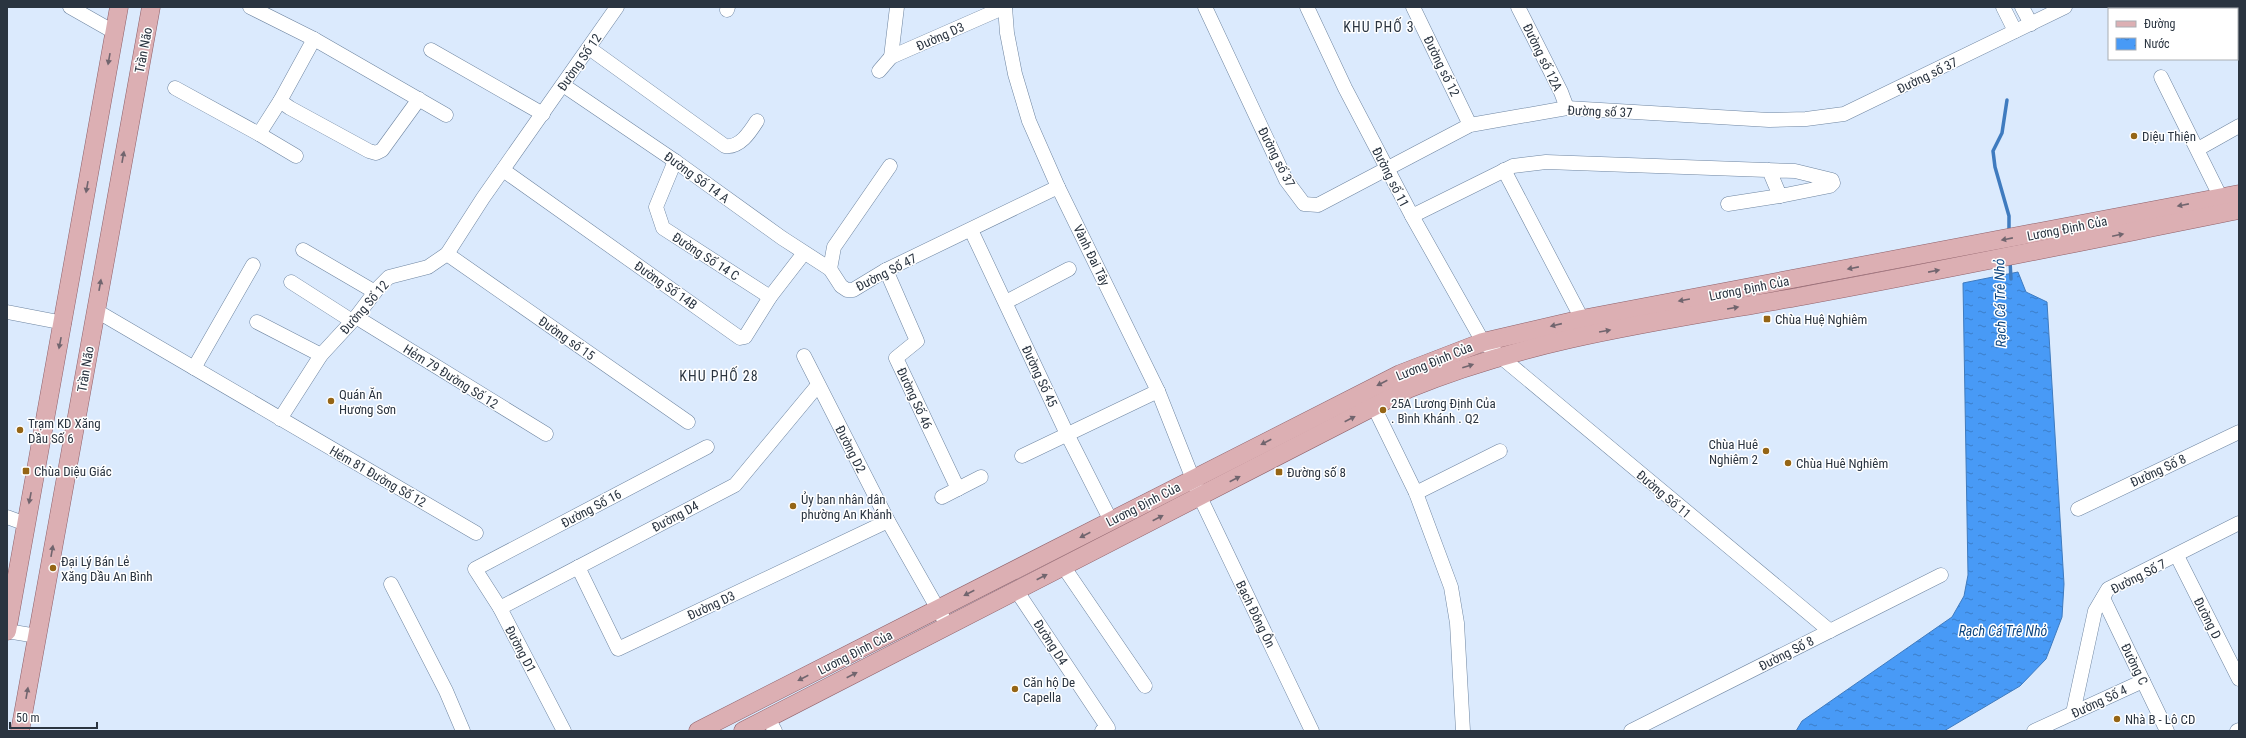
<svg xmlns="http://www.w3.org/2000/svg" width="2246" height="738" font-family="'Roboto Condensed',sans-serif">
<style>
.water{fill:url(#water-ripples);stroke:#3f7bbf}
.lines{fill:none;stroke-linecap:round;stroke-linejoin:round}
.stream{stroke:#3f7bbf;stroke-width:3.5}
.minor-casing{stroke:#6e85a1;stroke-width:15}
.major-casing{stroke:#8f616a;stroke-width:19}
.minor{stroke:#fff;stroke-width:14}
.major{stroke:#dcafb3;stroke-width:18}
.oneway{fill:#71656e}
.poi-dot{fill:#956515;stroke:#fff;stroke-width:1.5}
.labels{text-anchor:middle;stroke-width:3;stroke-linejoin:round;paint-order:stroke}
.street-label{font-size:13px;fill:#2a3440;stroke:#fff}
.poi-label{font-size:13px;fill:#2a3440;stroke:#fff;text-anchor:start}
.neighbourhood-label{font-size:14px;letter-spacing:1px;fill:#2a3440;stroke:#fff}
.water-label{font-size:14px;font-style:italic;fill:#0d4681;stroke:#fff}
</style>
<defs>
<pattern id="water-ripples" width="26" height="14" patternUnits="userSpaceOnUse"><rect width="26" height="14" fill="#489af6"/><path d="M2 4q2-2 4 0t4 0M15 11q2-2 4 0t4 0" fill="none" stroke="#3c7ec9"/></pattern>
</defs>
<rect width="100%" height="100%" fill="#dbeafd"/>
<!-- water -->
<path class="water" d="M2018 272 2026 292 2047 302 2064 584 2062 617 2046 659 2020 686 1944 731H1796L1802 721 1952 617 1964 596 1968 575 1963 283Z"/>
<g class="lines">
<!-- stream -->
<g class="stream">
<path d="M2007 100 2002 133 1993 151 1995 167 2009 216V233"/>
<path d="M2010 261 2011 279"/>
</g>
<!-- minor casing -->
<g class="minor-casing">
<g id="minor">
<path d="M70 7 114 32"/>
<path d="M250 7 314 39 446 115"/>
<path d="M1005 7 1007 33 1015 74 1029 121 1058 187 1158 391 1200 497 1312 731"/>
<path d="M1205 7 1286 180 1304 204 1318 205 1470 125 1567 108 1769 120 1806 119 1844 114 2065 7"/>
<path d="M1307 7 1345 88 1412 216 1483 342 1830 631"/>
<path d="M1413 7 1470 125"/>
<path d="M1518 7 1561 92 1567 108"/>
<path d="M2003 7 2015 31"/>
<path d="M2022 7 2031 24"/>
<path d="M727 10 728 7"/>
<path d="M314 39 280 101 290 108 369 151 376 153 382 150 419 99"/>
<path d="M589 48 725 146C740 148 750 132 757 121"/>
<path d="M431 50 543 114"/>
<path d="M891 57 897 7"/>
<path d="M879 71 891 57 1005 7"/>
<path d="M2161 77 2221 198"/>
<path d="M563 85 675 161 782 238 830 269 841 286 847 290H853L886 270 1058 187"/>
<path d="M175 88 259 134 280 101"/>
<path d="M259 134 296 156"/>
<path d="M2198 149 2239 126"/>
<path d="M675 161 656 207 663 228 770 297"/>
<path d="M503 170 740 338 745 337 770 297 804 253"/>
<path d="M1504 170 1582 319"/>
<path d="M1728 204 1780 196"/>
<path d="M1412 216 1513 166 1546 162 1795 171 1832 180 1833 183 1830 186 1780 196 1769 170"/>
<path d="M971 230 1067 434 1111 521"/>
<path d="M303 250 375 292"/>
<path d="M447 254 688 422"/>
<path d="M830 269 834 247 890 166"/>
<path d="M886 270 917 341 896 358 958 489"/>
<path d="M291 282 352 321"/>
<path d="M1006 302 1069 269"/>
<path d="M95 310 476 533"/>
<path d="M7 312 64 323"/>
<path d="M356 317 546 434"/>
<path d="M257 322 321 355"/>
<path d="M804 356 888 521 947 625"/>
<path d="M194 368 253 265"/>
<path d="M1374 407 1416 493 1451 587 1457 623 1463 731"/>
<path d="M280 419 321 355 356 317 378 288 389 277 428 267 447 254 483 198 617 7"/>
<path d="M1022 456 1158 391"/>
<path d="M1416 493 1500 451"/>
<path d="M942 497 981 477"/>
<path d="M2078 509 2239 432"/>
<path d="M7 517 26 524"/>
<path d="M2177 556 2239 679"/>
<path d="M1063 566 1145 686"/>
<path d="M578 567 618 649 888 521"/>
<path d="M391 584 446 691 463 731"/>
<path d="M1016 590 1108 728 1102 731"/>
<path d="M2103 598 2167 731"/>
<path d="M500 608 735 485 818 385"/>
<path d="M7 631 37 636"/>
<path d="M2073 713 2095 611 2108 589 2239 523"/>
<path d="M768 718 775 731"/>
<path d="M564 731 500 608 475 569 707 447"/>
<path d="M1631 731 1941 575"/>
<path d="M2034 731 2143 681"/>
<path d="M2237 731 2239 730"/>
</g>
</g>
<!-- major casing -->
<g class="major-casing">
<g id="major">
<path d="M7 631 119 7"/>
<path d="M20 731 151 7"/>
<path d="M698 731 1400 374 1483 342 1582 319 2239 194"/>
<path d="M743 731 1408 389C1534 337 1669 320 1803 296 1949 269 2094 239 2239 210"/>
</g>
</g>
<!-- minor -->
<use href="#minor" class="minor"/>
<!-- major -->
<use href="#major" class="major"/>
</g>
<!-- one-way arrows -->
<defs><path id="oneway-solid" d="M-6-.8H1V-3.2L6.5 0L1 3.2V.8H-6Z"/></defs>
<g class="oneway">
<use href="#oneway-solid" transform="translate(109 59) rotate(100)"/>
<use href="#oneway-solid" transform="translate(123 157) rotate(-80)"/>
<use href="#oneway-solid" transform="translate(87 187) rotate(100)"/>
<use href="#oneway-solid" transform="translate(2183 205) rotate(169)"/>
<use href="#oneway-solid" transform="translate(2118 235) rotate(-12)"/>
<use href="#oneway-solid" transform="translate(2007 239) rotate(169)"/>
<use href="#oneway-solid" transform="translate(1853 268) rotate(169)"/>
<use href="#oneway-solid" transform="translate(1934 271) rotate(-11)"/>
<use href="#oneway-solid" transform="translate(100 285) rotate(-80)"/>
<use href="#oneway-solid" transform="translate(1684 300) rotate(170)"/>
<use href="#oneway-solid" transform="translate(1733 308) rotate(-10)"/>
<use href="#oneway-solid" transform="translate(1556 325) rotate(167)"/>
<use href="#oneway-solid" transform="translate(1605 331) rotate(-10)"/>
<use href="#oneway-solid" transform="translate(60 343) rotate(101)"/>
<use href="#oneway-solid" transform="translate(1468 366) rotate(-17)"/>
<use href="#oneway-solid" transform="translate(1382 383) rotate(153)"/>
<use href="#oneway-solid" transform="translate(1350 419) rotate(-27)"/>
<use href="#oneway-solid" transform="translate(1266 442) rotate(153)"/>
<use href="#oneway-solid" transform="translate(1235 479) rotate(-27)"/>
<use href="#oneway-solid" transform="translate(30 498) rotate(101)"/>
<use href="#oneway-solid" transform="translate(1158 518) rotate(-27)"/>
<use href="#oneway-solid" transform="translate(1085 535) rotate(153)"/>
<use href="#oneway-solid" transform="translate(52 551) rotate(-80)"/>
<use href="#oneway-solid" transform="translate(1042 577) rotate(-27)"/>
<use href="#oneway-solid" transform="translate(969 593) rotate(153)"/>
<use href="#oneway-solid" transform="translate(852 675) rotate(-27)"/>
<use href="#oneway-solid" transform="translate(803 678) rotate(153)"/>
<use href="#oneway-solid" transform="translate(27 693) rotate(-80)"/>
</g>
<!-- markers -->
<g class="poi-dot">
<circle cx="2134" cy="136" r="4"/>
<rect x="1763" y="315" width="8" height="8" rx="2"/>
<circle cx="331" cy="401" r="4"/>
<circle cx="1383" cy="410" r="4"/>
<circle cx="20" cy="430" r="4"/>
<circle cx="1766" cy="451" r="4"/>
<circle cx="1788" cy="463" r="4"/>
<rect x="22" y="467" width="8" height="8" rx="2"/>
<rect x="1275" y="468" width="8" height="8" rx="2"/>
<circle cx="793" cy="506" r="4"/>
<circle cx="53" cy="568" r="4"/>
<circle cx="1015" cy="689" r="4"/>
<circle cx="2117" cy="719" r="4"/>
</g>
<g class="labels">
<!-- street labels -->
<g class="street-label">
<text transform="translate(940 36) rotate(-24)" y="5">Đường D3</text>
<text transform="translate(143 50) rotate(-79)" y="5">Trần Não</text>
<text transform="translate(1543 57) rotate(64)" y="5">Đường số 12A</text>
<text transform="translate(579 62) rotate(-55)" y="5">Đường Số 12</text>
<text transform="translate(1442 66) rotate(64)" y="5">Đường số 12</text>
<text transform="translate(1927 75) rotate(-26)" y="5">Đường số 37</text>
<text transform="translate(1600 111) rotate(2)" y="5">Đường số 37</text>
<text transform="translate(1277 157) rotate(63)" y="5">Đường số 37</text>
<text transform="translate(697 177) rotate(36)" y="5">Đường Số 14 A</text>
<text transform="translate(1391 177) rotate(63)" y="5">Đường số 11</text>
<text transform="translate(2067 228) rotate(-11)" y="5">Lương Định Của</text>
<text transform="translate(1092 255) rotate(64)" y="5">Vành Đai Tây</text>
<text transform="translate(706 256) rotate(33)" y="5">Đường Số 14 C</text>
<text transform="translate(886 272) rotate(-27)" y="5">Đường Số 47</text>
<text transform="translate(666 285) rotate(35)" y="5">Đường Số 14B</text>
<text transform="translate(1749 288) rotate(-11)" y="5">Lương Định Của</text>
<text transform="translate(364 307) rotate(-49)" y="5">Đường Số 12</text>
<text transform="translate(567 338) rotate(35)" y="5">Đường số 15</text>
<text transform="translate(1434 361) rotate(-22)" y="5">Lương Định Của</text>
<text transform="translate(85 369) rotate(-80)" y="5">Trần Não</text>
<text transform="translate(451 376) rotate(32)" y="5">Hẻm 79 Đường Số 12</text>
<text transform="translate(1040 376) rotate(65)" y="5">Đường Số 45</text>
<text transform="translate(915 398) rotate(65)" y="5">Đường Số 46</text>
<text transform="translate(851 449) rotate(63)" y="5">Đường D2</text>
<text transform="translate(2158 470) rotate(-25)" y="5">Đường Số 8</text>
<text transform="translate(378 476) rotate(30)" y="5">Hẻm 81 Đường Số 12</text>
<text transform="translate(1664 494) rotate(40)" y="5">Đường Số 11</text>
<text transform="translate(1143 504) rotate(-27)" y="5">Lương Định Của</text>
<text transform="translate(591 508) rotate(-28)" y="5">Đường Số 16</text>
<text transform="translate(675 516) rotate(-28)" y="5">Đường D4</text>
<text transform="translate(2138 576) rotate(-27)" y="5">Đường Số 7</text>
<text transform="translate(711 605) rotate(-25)" y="5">Đường D3</text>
<text transform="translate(1256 614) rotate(64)" y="5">Bạch Đông Ôn</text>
<text transform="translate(2208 618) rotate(63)" y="5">Đường D</text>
<text transform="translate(1051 642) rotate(57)" y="5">Đường D4</text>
<text transform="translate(521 649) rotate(62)" y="5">Đường D1</text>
<text transform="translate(855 652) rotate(-27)" y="5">Lương Định Của</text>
<text transform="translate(1786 653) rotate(-27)" y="5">Đường Số 8</text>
<text transform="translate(2135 664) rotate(64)" y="5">Đường C</text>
<text transform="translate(2099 701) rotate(-25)" y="5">Đường Số 4</text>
</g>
<!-- poi labels -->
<g class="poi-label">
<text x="2142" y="141">Diệu Thiện</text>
<text x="1775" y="324">Chùa Huệ Nghiêm</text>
<text x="339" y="399">Quán Ăn<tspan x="339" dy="15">Hương Sơn</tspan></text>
<text x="1391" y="408">25A Lương Định Của<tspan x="1391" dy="15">. Bình Khánh . Q2</tspan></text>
<text x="28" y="428">Trạm KD Xăng<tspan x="28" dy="15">Dầu Số 6</tspan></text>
<text x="1758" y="449" text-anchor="end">Chùa Huê<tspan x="1758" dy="15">Nghiêm 2</tspan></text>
<text x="1796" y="468">Chùa Huê Nghiêm</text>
<text x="34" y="476">Chùa Diệu Giác</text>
<text x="1287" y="477">Đường số 8</text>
<text x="801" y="504">Ủy ban nhân dân<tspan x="801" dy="15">phường An Khánh</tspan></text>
<text x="61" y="566">Đại Lý Bán Lẻ<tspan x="61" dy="15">Xăng Dầu An Bình</tspan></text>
<text x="1023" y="687">Căn hộ De<tspan x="1023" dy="15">Capella</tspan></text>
<text x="2125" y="724">Nhà B - Lô CD</text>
</g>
<!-- neighbourhood labels -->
<g class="neighbourhood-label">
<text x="1379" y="32">KHU PHỐ 3</text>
<text x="719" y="381">KHU PHỐ 28</text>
</g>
<!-- water labels -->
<g class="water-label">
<text transform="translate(2000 303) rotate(-91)" y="5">Rạch Cá Trê Nhỏ</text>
<text x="2003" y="636">Rạch Cá Trê Nhỏ</text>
</g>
</g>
<!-- border -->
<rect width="2246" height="738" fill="none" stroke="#2a3440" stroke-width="16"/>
<!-- legend -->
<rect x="2108" y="8" width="130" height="52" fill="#ffffff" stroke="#aaaeb3"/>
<rect x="2116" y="21" width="20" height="6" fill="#dcafb3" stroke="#aaaeb3"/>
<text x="2144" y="28" font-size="12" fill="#2a3440">Đường</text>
<rect x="2116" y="38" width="20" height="12" fill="url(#water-ripples)" stroke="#aaaeb3"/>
<text x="2144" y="48" font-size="12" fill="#2a3440">Nước</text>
<!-- scale -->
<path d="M10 722v6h87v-6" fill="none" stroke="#2a3440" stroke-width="2"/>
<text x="16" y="722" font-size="12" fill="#2a3440" stroke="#ffffff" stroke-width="3" paint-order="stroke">50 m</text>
</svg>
